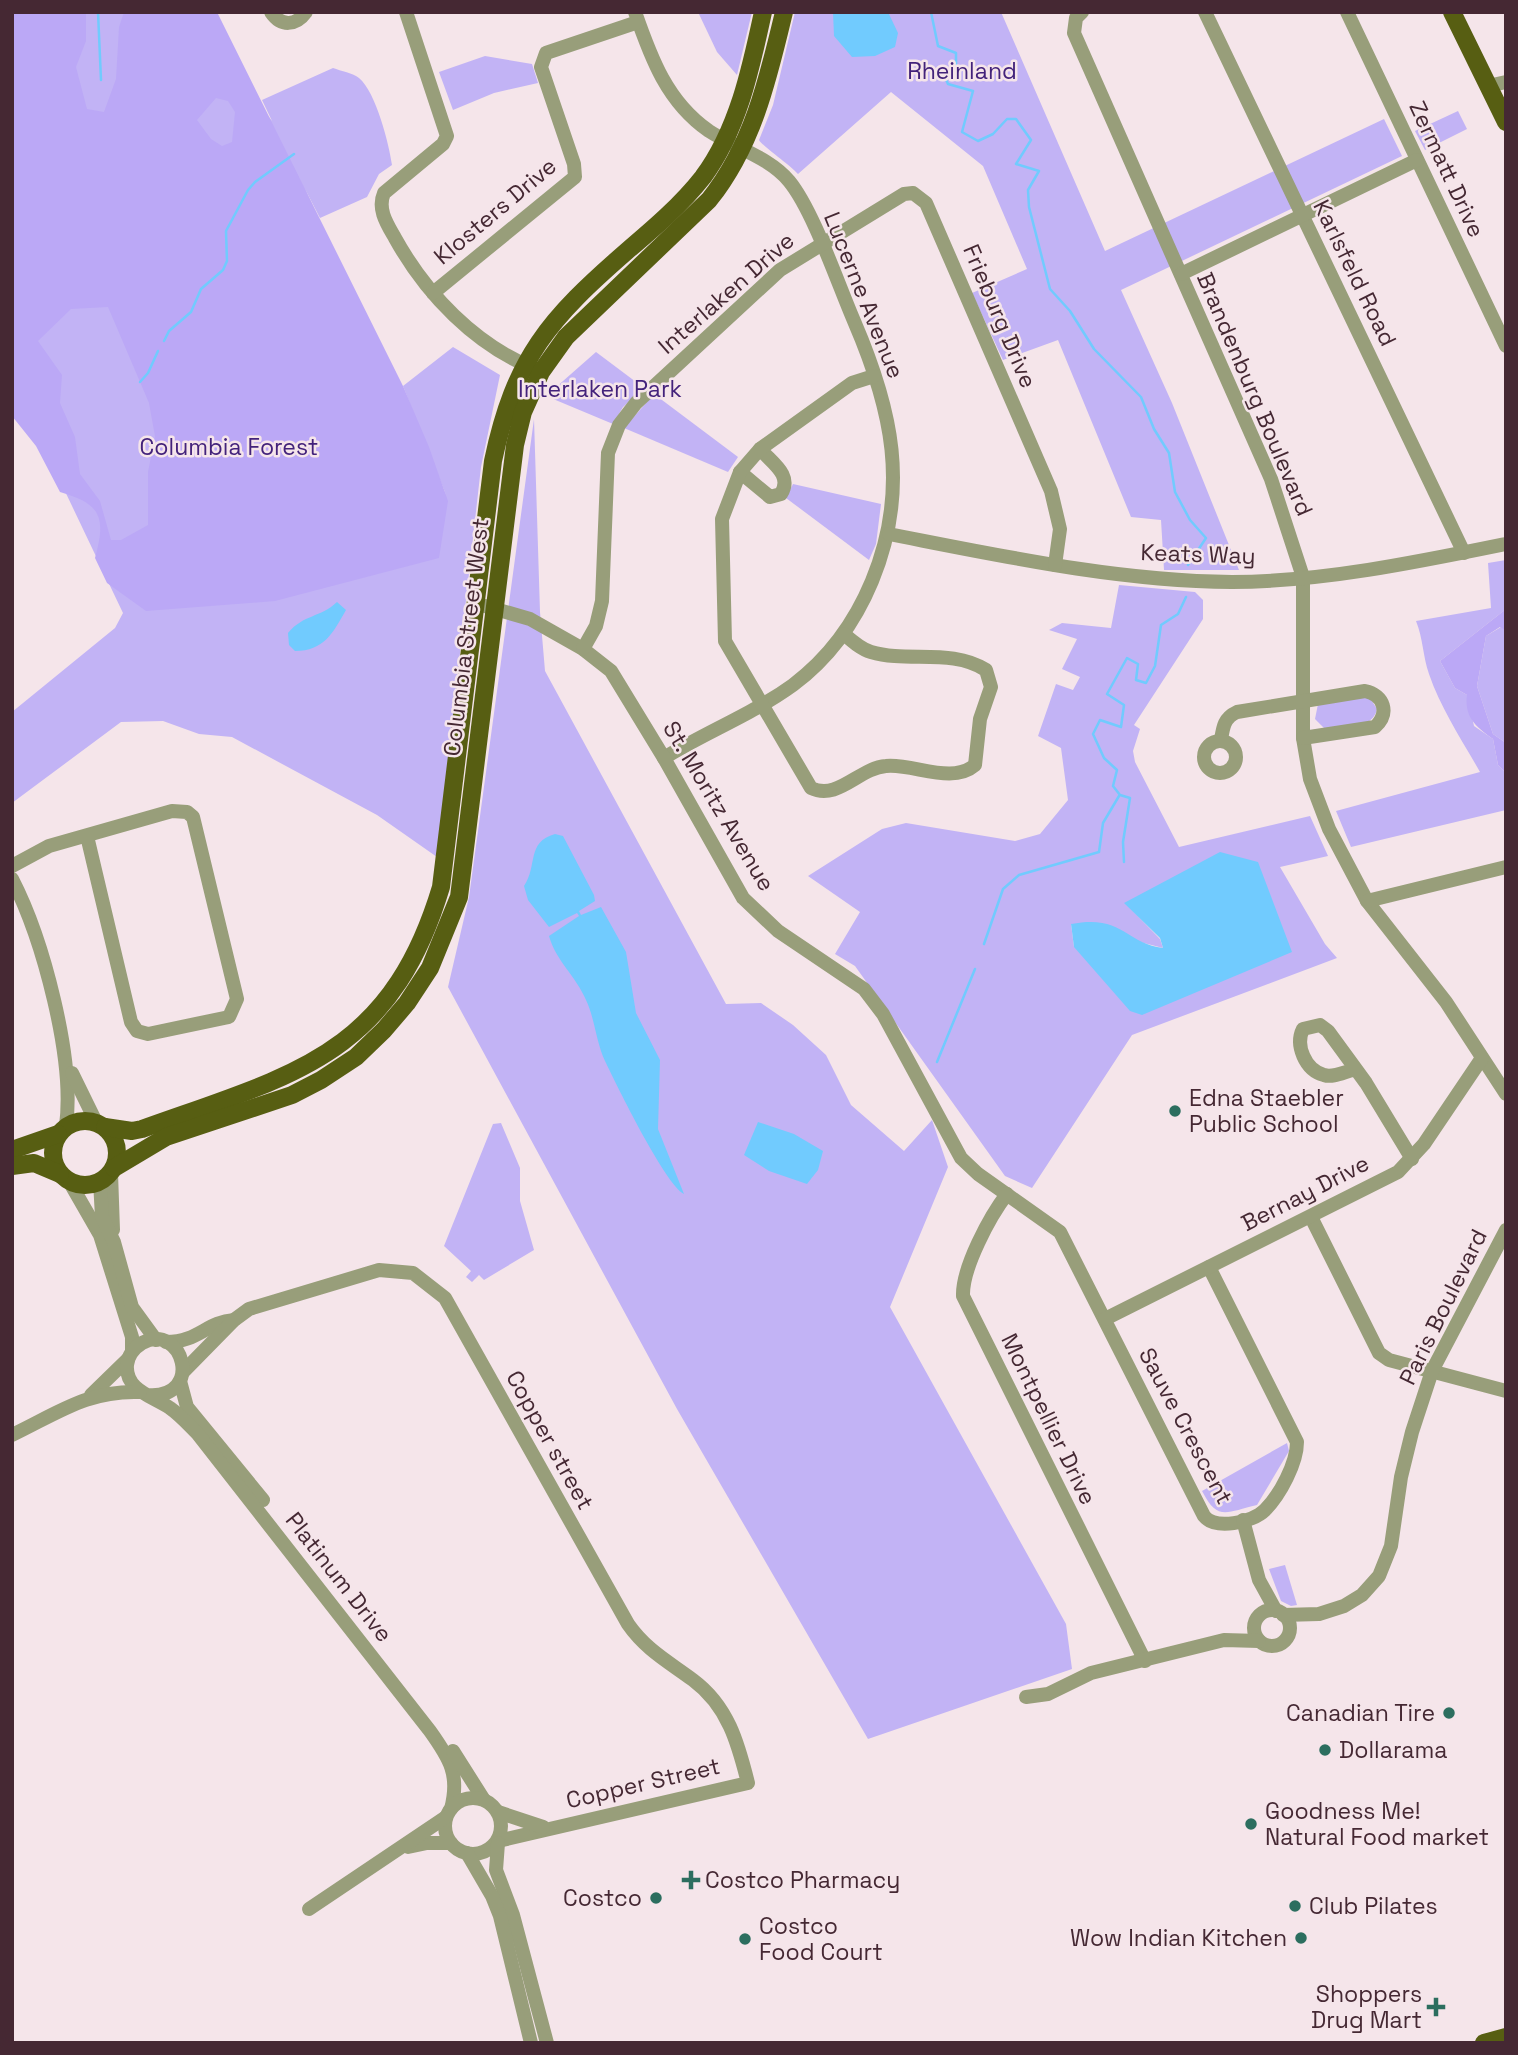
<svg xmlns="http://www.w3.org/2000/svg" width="1518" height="2055" font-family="'Space Grotesk',sans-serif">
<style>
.green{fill:#c2b3f5;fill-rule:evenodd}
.forest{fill:#bba8f6;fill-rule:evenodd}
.water{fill:#71cbfe}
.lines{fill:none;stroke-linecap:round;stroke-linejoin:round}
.stream{stroke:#71cbfe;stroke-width:2.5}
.minor{stroke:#989e7a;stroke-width:14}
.major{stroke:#575e12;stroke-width:18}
.poi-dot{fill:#2c6e5f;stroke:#f5e5ea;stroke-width:2.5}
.labels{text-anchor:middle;stroke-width:5;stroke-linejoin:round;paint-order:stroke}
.park-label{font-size:23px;fill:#43227b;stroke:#f5e5ea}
.street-label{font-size:23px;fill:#452833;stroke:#f5e5ea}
.poi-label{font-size:23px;fill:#452833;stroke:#f5e5ea;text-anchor:start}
</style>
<rect width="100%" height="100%" fill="#f5e5ea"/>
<!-- green -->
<g class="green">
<path d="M12 12H190L272 121 262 100 333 68C341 71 353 73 359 78 376 92 389 144 392 165L379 174 367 197 320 218 305 189 446 495 403 386 453 347 500 375 481 467 437 857 377 815 232 737 199 734 163 721 121 722 12 803V712L115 628 123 613 32 422 12 296Z"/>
<path d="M698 12H752L737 75 717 52Z"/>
<path d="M795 12H1001L1105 251 1384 119 1402 156 1121 290 1172 403 1239 570H1164L1161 520 1131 517 1058 340 1003 360 972 293 1027 269 983 166 891 92 798 174C790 165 761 145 759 140L773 105Z"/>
<path d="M485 56 532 64 538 83 494 93 453 110 439 72Z"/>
<path d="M1458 111 1467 129 1425 150 1415 131Z"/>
<path d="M596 352 644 388 623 407 613 424 546 396Z"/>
<path d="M654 394 738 457 728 472 624 428Z"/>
<path d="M534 419 540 612 545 671 726 1004 761 1003 793 1025 826 1055 851 1105 904 1151 932 1120 948 1167 890 1307 1066 1624 1072 1669 868 1739 677 1409 448 987 469 897Z"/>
<path d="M793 484 881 504 876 544 869 560 786 498Z"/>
<path d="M1506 560V609L1440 661 1455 688 1467 695 1474 726 1493 739 1498 765 1506 773V810L1351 847 1336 811 1480 772C1462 740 1441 709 1429 674 1423 657 1423 638 1416 621L1491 608 1488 563Z"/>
<path d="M1119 585 1195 592 1203 600V619L1134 725 1140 729 1133 751 1135 762 1179 847 1310 816 1328 856 1280 867 1325 944 1337 958 1132 1035 1032 1188 1005 1176 855 966 835 954 860 912 808 876 882 829 906 823 1015 841 1040 834 1068 800 1061 748 1038 736 1056 684 1073 690 1080 677 1062 669 1077 639 1049 630 1062 623 1111 628ZM1125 903 1292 952 1074 947 1071 924 1163 948 1160 939Z"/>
<path d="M1501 627 1506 631V743L1493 734 1477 686 1486 636Z"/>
<path d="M1363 696 1370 698 1377 709C1373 730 1342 727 1325 729L1315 719 1318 704Z"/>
<path d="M501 1123 520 1168V1201L534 1250 484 1280 479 1275 472 1282 466 1277 471 1271 444 1246 493 1124Z"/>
<path d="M1287 1443 1289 1451 1257 1505C1226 1512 1218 1522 1202 1491Z"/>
<path d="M1285 1565 1297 1605 1291 1606 1281 1601 1269 1569Z"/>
</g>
<!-- forest -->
<g class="forest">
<path d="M12 12H86V41L76 67 87 109 104 112 116 79 119 27 124 12H217L403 386 429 447 448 501 439 558 275 601 146 611 107 583 95 558C106 518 102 504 60 492L36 446 12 416ZM216 98 228 101 235 112 232 142 222 146 211 139 197 120ZM108 307 149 403 155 436 148 472V525L121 540H111L100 501 80 474 75 437 60 403 62 375 38 341 71 309Z"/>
<path d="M1506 609V631L1500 627 1486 636 1477 686 1493 734 1506 743V773L1498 765 1493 739C1476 727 1464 717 1467 695L1455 688 1440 661Z"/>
</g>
<!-- water -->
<g class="water">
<path d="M833 12H888L898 33 895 47 875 56 852 57 834 36Z"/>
<path d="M337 602 346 610C333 633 324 651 295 651L289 645 288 633C304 614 320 618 337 602Z"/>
<path d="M555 834 563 836 594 895 595 901 579 911 581 915 601 907 626 952 636 1013 660 1060 658 1129 684 1194C665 1184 617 1086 605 1061 596 1042 595 1019 586 1000 576 976 556 961 549 936L579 916 577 913 549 927 528 900 524 886C538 866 526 842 555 834Z"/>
<path d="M1220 852 1258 862 1292 952 1142 1015 1130 1011 1074 947 1071 924C1123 914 1125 943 1163 948L1160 938 1124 903Z"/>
<path d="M758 1122 794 1134 823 1151 818 1170 807 1184 769 1171 744 1155Z"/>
</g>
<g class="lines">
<!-- stream -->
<g class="stream">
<path d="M98 12 101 80"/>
<path d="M931 12 938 46 956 53V64L945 77 948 84 973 91 962 132 978 141 993 134 1007 119H1016L1031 140 1016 164 1039 171 1028 190 1029 207 1050 289 1070 311 1094 349 1141 397 1154 429 1169 453 1175 492 1190 520 1206 538 1188 565"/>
<path d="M164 341 169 331 191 312 201 289 223 270 227 261 226 231 248 190 255 182 294 154"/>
<path d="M140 382 148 373 158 351"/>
<path d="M1124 862 1123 842 1130 798 1120 795 1113 786 1117 770 1104 758 1093 734 1100 720 1121 727 1124 705 1107 694 1127 658 1138 664 1136 680 1146 683 1155 666 1161 625 1178 614 1186 597"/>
<path d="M984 944 1003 889 1019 875 1099 852 1103 823 1119 796"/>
<path d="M937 1062 975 969"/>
</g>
<!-- minor -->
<g class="minor">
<path d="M271 12C281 27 296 26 306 12"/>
<path d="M406 12 447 136 443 144 384 193C377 209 387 224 395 238 426 294 475 345 535 369"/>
<path d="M635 12C651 58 667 102 709 131 735 148 769 157 789 181 813 210 838 284 854 321 892 409 910 489 872 581 855 622 829 658 793 685 753 714 706 732 664 758"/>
<path d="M1082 12 1076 18 1074 33 1271 479 1303 577V738L1310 779 1329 829 1367 901 1446 1002 1506 1094"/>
<path d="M1205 12 1464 553"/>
<path d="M1347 12 1506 346"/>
<path d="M1488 86 1506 82"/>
<path d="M1181 274 1417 160"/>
<path d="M433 293 575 177 574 164 541 67 546 53 638 22"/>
<path d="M740 472 770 497 781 494C793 475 772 463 760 449"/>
<path d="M889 534C1002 556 1117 581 1232 582 1321 582 1418 562 1506 544"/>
<path d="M485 606 530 619 583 649 611 671 664 758 743 898 778 931 864 989 883 1014 961 1158 978 1174 1060 1232 1204 1516C1215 1530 1252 1523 1265 1510 1280 1495 1297 1463 1297 1442L1209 1267"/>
<path d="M844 634C852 641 861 649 871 652 908 663 952 648 986 670L991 687 980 719 975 765C952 785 913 763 886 766 859 768 838 801 811 788L725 641 722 519 740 472 760 449 852 383 874 376"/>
<path d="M583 649 596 626 602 601 608 453 619 425 636 403 780 270 904 194 913 193 926 203 1051 491 1060 529 1055 565"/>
<path d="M1221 740C1223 727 1224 718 1237 712L1365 691C1384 695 1390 713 1375 727L1303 738"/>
<circle cx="1220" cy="757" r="16"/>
<path d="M12 866 49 846 172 811 187 812 193 817 237 999 229 1017 148 1034 137 1031 131 1022 87 836"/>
<path d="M12 879C43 939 75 1059 66 1126"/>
<path d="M1367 901 1506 867"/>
<path d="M1353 1070C1344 1072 1333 1078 1324 1075 1305 1070 1295 1045 1303 1029L1320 1025 1328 1031 1366 1083 1412 1159"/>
<path d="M72 1073 96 1122"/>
<path d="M111 1173 113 1230"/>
<path d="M69 1181 100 1235 132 1337V1351"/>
<path d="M100 1181 102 1217 114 1242 132 1307 156 1340"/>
<path d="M1007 1194C990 1216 962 1268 963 1296L1145 1661"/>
<path d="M1311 1217 1379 1353 1389 1360 1506 1391"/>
<path d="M1105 1319 1398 1172 1424 1144 1482 1058"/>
<path d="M166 1342C199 1342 206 1322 234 1320"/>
<path d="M183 1372 234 1320 249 1309 379 1270 413 1273 445 1298 628 1624C646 1650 669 1662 693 1680 728 1706 738 1743 748 1783L498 1841"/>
<path d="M180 1381 187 1407 263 1500"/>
<path d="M91 1395 128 1359"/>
<path d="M148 1395C205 1399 183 1321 142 1343 134 1348 128 1356 127 1365 125 1390 152 1396 170 1408 180 1415 188 1424 197 1433L430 1731C450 1759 460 1775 451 1809"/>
<path d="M12 1435C58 1413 88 1390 140 1392"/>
<path d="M1243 1520 1259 1580 1276 1611"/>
<circle cx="1272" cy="1628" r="18"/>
<path d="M1283 1615 1319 1614 1344 1606 1362 1595 1379 1576 1391 1546 1401 1477 1412 1432 1432 1371 1506 1230"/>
<path d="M1026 1697 1048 1694 1091 1673 1224 1640 1259 1641"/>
<path d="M453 1751 484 1800"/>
<circle cx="473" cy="1826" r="28"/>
<path d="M498 1812 543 1827"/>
<path d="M498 1843 496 1870 513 1915 547 2043"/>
<path d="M408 1847 427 1843H451"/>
<path d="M467 1853 492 1896 500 1916 531 2043"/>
<path d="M309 1909 446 1817"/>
</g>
<!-- major -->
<g class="major">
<path d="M1452 12 1506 122"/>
<circle cx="85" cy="1153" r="32"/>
<path d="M105 1127 132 1131 142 1129C292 1075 390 1057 441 887L493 461C515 357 549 319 627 251 654 228 681 205 703 177 738 130 751 68 763 12"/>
<path d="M12 1150 58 1134"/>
<path d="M12 1166 34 1163 60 1174"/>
<path d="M114 1168 166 1137 292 1095 321 1080 356 1057 384 1030 407 1003 430 968 459 897 515 445 523 412 541 372 566 337 709 200C753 145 768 79 784 12"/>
<path d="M1484 2043 1506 2037"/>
</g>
</g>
<!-- markers -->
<g class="poi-dot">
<circle cx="1175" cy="1111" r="7"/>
<circle cx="1449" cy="1713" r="7"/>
<circle cx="1325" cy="1750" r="7"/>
<circle cx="1251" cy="1824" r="7"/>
<path d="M687.5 1869.5h7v7h7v7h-7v7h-7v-7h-7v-7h7z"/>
<circle cx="656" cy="1898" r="7"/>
<circle cx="1295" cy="1906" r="7"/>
<circle cx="1301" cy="1938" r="7"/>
<circle cx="745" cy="1939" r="7"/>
<path d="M1432.5 1996.5h7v7h7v7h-7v7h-7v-7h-7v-7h7z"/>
</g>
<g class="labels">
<!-- park labels -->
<g class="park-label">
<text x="962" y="79">Rheinland</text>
<text x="600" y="397">Interlaken Park</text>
<text x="229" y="455">Columbia Forest</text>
</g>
<!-- street labels -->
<g class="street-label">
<text transform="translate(1447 169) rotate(65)" y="8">Zermatt Drive</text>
<text transform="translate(495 211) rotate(-40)" y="8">Klosters Drive</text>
<text transform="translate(1355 273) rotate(64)" y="8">Karlsfeld Road</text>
<text transform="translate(726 293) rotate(-41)" y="8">Interlaken Drive</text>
<text transform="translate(864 295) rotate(68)" y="8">Lucerne Avenue</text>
<text transform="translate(1000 316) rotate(67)" y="8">Frieburg Drive</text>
<text transform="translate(1255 394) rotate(67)" y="8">Brandenburg Boulevard</text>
<text transform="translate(1198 554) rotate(2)" y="8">Keats Way</text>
<text transform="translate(466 637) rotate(-83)" y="8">Columbia Street West</text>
<text transform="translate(719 806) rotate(59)" y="8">St. Moritz Avenue</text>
<text transform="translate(1305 1193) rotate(-27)" y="8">Bernay Drive</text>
<text transform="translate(1443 1307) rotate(-64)" y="8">Paris Boulevard</text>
<text transform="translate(1049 1419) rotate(64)" y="8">Montpellier Drive</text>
<text transform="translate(1186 1426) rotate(62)" y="8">Sauve Crescent</text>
<text transform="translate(550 1440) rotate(61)" y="8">Copper street</text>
<text transform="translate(339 1577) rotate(52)" y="8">Platinum Drive</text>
<text transform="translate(643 1783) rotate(-13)" y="8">Copper Street</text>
</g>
<!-- poi labels -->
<g class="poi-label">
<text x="1189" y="1106">Edna Staebler<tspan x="1189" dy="26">Public School</tspan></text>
<text x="1435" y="1721" text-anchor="end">Canadian Tire</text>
<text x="1339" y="1758">Dollarama</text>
<text x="1265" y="1819">Goodness Me!<tspan x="1265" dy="26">Natural Food market</tspan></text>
<text x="705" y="1888">Costco Pharmacy</text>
<text x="642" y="1906" text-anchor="end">Costco</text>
<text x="1309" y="1914">Club Pilates</text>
<text x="759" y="1934">Costco<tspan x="759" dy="26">Food Court</tspan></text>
<text x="1287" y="1946" text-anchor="end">Wow Indian Kitchen</text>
<text x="1422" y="2002" text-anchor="end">Shoppers<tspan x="1422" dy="26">Drug Mart</tspan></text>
</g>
</g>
<!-- border -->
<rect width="1518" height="2055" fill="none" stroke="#452833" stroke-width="28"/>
</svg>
